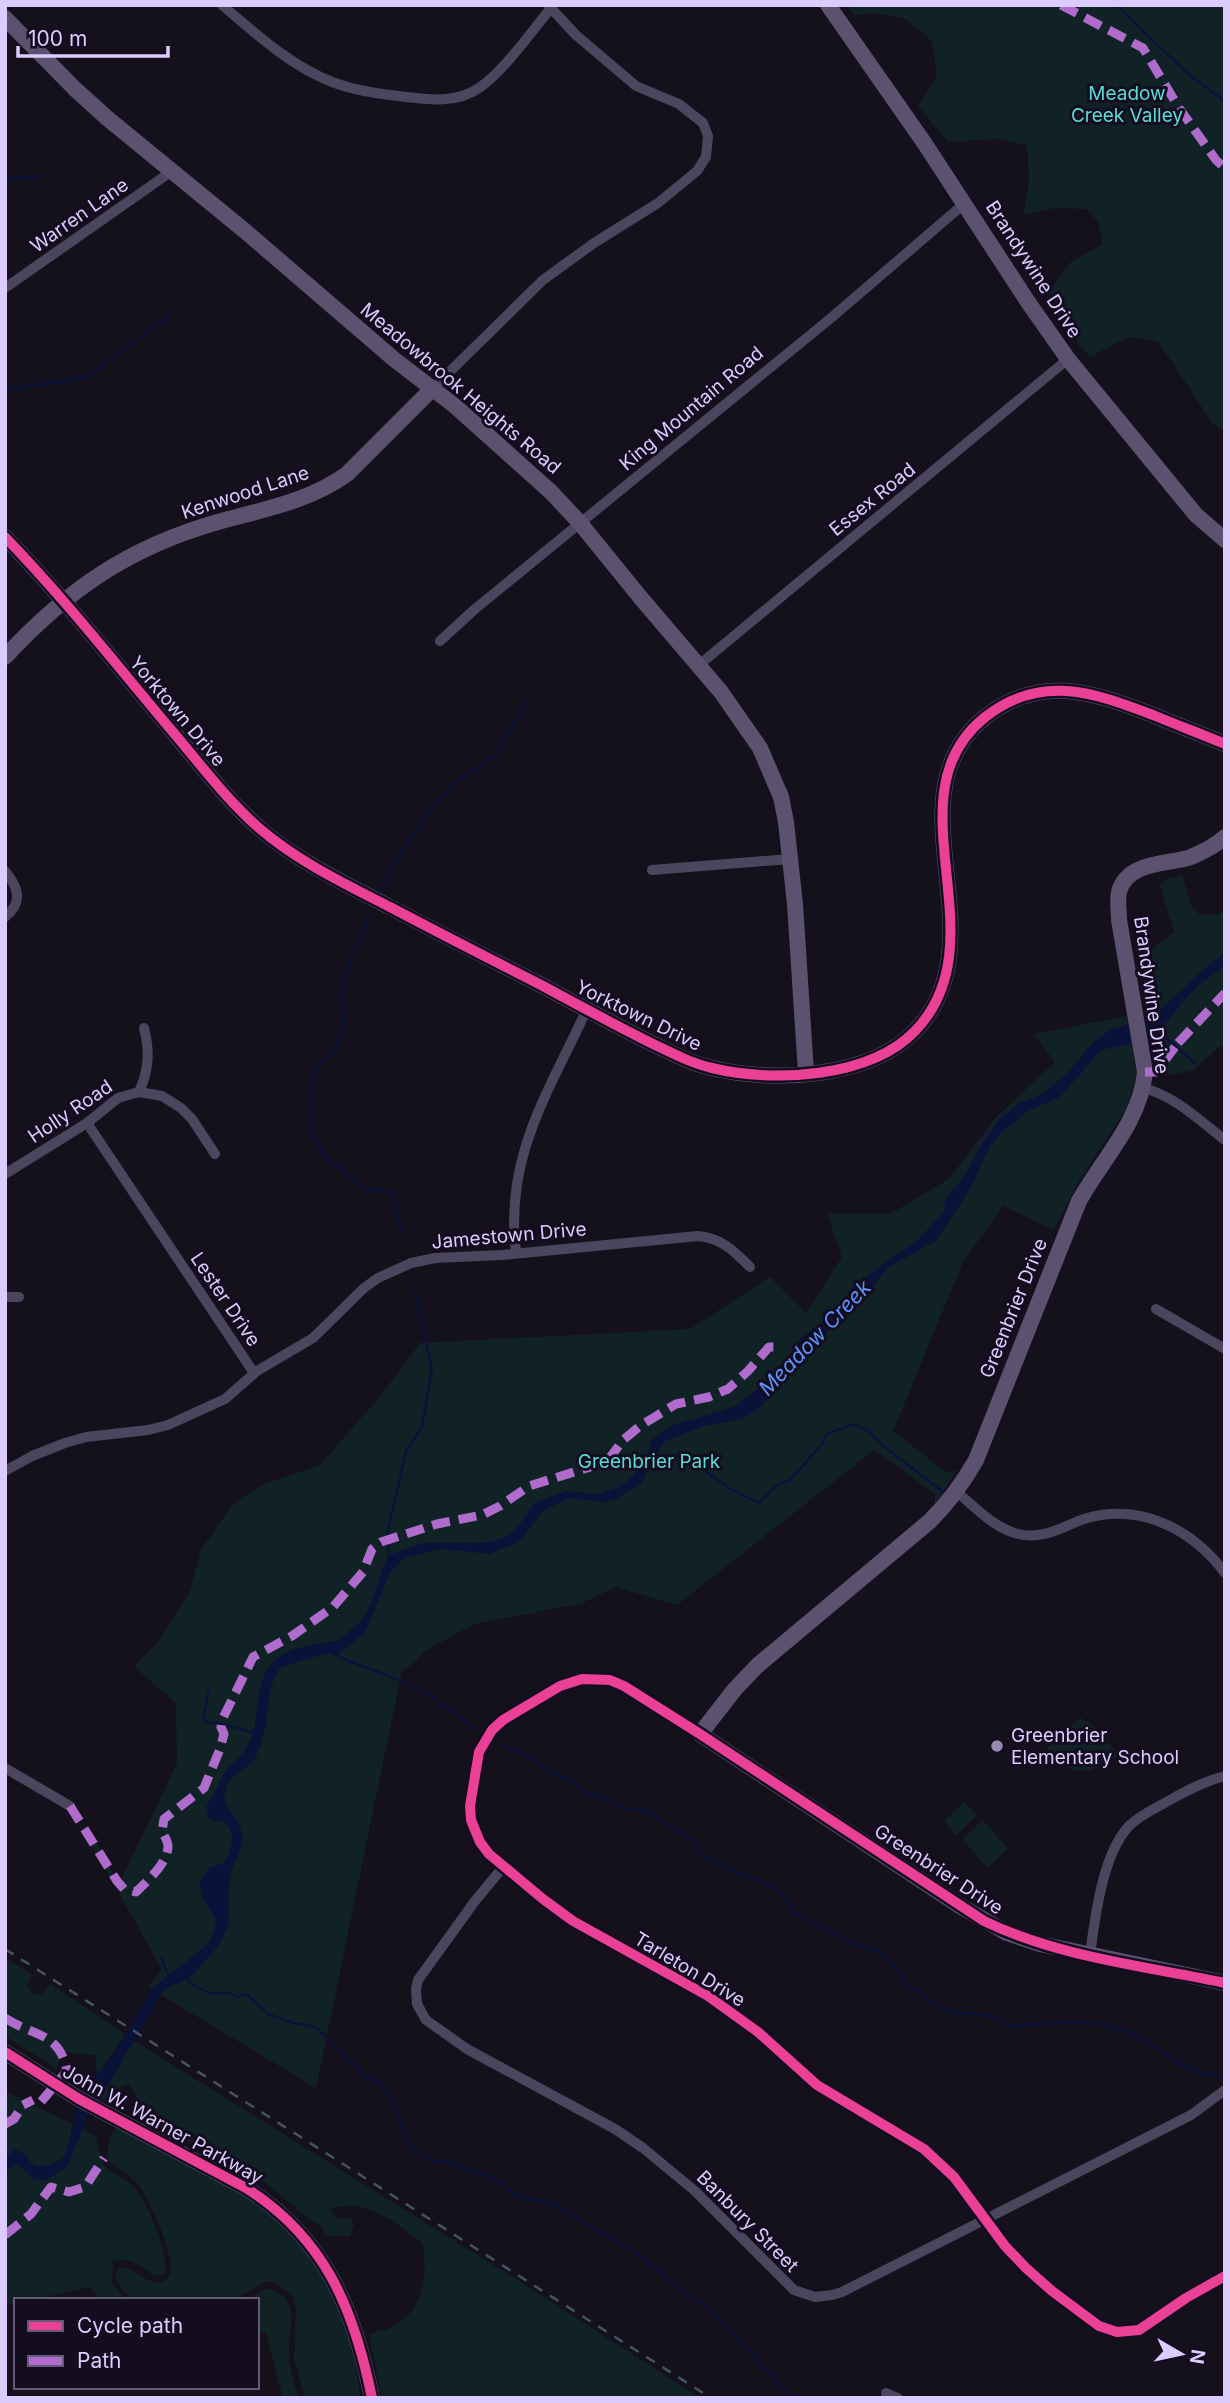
<svg xmlns="http://www.w3.org/2000/svg" width="1230" height="2403" font-family="Inter,sans-serif">
<style>
.green{fill:#112227}
.water{fill:#0b1239}
.lines{fill:none;stroke-linecap:round;stroke-linejoin:round}
.stream{stroke:#0b1239;stroke-width:2.5}
.street{stroke:#4b465d;stroke-width:10}
.secondary{stroke:#5a526f;stroke-width:16}
.rail{stroke:#445267;stroke-width:2.5;stroke-dasharray:10 9;stroke-linecap:butt}
.quiet{stroke:#b06ccc;stroke-width:9;stroke-dasharray:18 9;stroke-linecap:butt}
.cycleway-casing{stroke:#140d20;stroke-width:15}
.cycleway{stroke:#ea4096;stroke-width:10}
.poi-dot{fill:#968baf;stroke:#140d20;stroke-width:2.5}
.labels{text-anchor:middle;stroke-width:6;stroke-linejoin:round;paint-order:stroke}
.park-label{font-size:19px;fill:#5adcd5;stroke:#140d20}
.street-label{font-size:19px;fill:#dcccfe;stroke:#140d20}
.poi-label{font-size:19px;fill:#dcccfe;stroke:#140d20;text-anchor:start}
.water-label{font-size:21px;font-style:italic;fill:#5c93fc;stroke:#140d20}
</style>
<rect width="100%" height="100%" fill="#15111c"/>
<!-- green -->
<g class="green">
<path d="M847 5H1225V431L1213 424 1158 341 1128 337 1090 357 1078 343 1049 291 1071 262 1103 244 1098 222 1087 209 1055 208 1024 214 1029 178 1027 145 995 139 948 142 918 106 937 75 932 41 906 19 876 13 855 15Z"/>
<path d="M1182 876 1191 905 1200 915H1218L1225 910V953L1204 969 1154 1016 1151 970 1152 950 1174 932 1160 885 1170 878Z"/>
<path d="M1225 959V1045L1219 1047 1193 1070 1171 1075 1165 1070 1171 1053 1153 1040 1163 1027 1162 1025 1202 979Z"/>
<path d="M1127 1016 1136 1074 1128 1106 1081 1178 1054 1230 1003 1206 963 1262 893 1431 946 1472 956 1471 935 1505V1494L874 1450 677 1605 616 1587 582 1603 475 1624 424 1651 414 1663 402 1670 316 2088 148 1987 162 1969 82 1828 87 1825 119 1885 177 1763 176 1703 134 1667 160 1640 190 1591 201 1550 232 1505 262 1485 320 1465 381 1395 420 1343 690 1329 770 1277 806 1313 842 1257 827 1213 890 1214 949 1179 996 1117 1055 1062 1034 1034Z"/>
<path d="M1080 1718 1089 1722 1119 1755C1088 1776 1073 1778 1045 1751Z"/>
<path d="M965 1802 977 1816 956 1835 944 1821Z"/>
<path d="M983 1820 1008 1849 987 1868 962 1839Z"/>
<path d="M5 1958 31 1974 27 1985 33 1995 44 1993 50 1984 125 2034 97 2075 95 2055 61 2052 57 2069 5 2036Z"/>
<path d="M134 2041 538 2293 700 2398H382L369 2334C378 2331 390 2330 396 2325 425 2306 427 2276 423 2244 400 2225 360 2194 330 2210L338 2219 351 2218 354 2224 350 2236H326L320 2224 313 2222 258 2177 144 2118 135 2094 129 2085H122L114 2104 98 2098Z"/>
<path d="M5 2091 72 2124C71 2134 70 2149 63 2157 57 2164 40 2170 32 2164 31 2163 26 2156 25 2154L5 2159Z"/>
<path d="M116 2127C170 2155 248 2188 291 2232 333 2275 355 2339 360 2398H305L294 2360 296 2308 293 2296 274 2282H265L233 2300H133L122 2290 115 2276 119 2268C136 2266 148 2288 164 2281 185 2273 149 2199 140 2187 132 2175 117 2169 107 2159L109 2139Z"/>
<path d="M82 2128 96 2137C99 2148 100 2164 110 2171 118 2175 126 2179 133 2186 148 2202 166 2249 166 2271L162 2275 156 2276C142 2267 128 2255 111 2262L114 2266 111 2281 126 2300H101L89 2287 32 2300H16V2303L5 2305V2174L10 2168 18 2164 35 2180C77 2168 66 2164 82 2128Z"/>
<path d="M270 2289C301 2300 289 2324 289 2350 289 2366 293 2383 299 2398H283L266 2332 257 2333V2300H251L261 2290Z"/>
</g>
<!-- water -->
<path class="water" d="M1225 953V966L1200 984 1184 1000 1153 1040 1101 1050 1060 1097 1028 1111 1000 1134 990 1146 969 1191 936 1241 887 1268 872 1288 841 1314 813 1350 789 1371 776 1391 757 1410 742 1419 704 1426 663 1442 641 1484 615 1499 601 1503 595 1501 568 1498 542 1512 524 1536 513 1544 490 1554 441 1549 405 1558 391 1571 365 1633 336 1656 327 1653 280 1668C265 1690 270 1716 262 1740 260 1748 256 1759 250 1764 239 1774 229 1774 225 1791 221 1809 240 1817 242 1834 244 1853 230 1864 230 1880 228 1917 235 1929 207 1959 201 1965 196 1973 188 1978 178 1983 170 1985 161 1994L110 2082 88 2115 68 2166 47 2180H35L18 2164 10 2168 5 2174V2159L14 2149 25 2154 31 2164 39 2167 53 2164 63 2158 71 2135 75 2113 86 2087 114 2054 153 1988 209 1943 215 1929 216 1919 203 1900 199 1883 209 1868 225 1862C233 1845 239 1819 212 1821 200 1809 209 1803 215 1793 219 1787 219 1780 224 1774 230 1765 239 1759 245 1750 264 1721 249 1684 276 1659 291 1646 318 1644 337 1641 344 1634 352 1630 359 1623 372 1610 379 1577 386 1560L390 1555 423 1543H481L497 1540 507 1536 520 1524 534 1503 566 1491 598 1494 617 1488 632 1477 646 1460 651 1440 671 1426 736 1406 769 1379 796 1349 799 1340 833 1313 854 1285 919 1239 945 1210 944 1204 948 1195 963 1178 983 1142 1000 1118 1021 1102 1036 1097 1051 1087 1069 1071 1093 1042 1112 1029 1154 1016 1204 969Z"/>
<g class="lines">
<!-- stream -->
<g class="stream">
<path d="M1116 5 1188 74 1225 101"/>
<path d="M5 179 40 176"/>
<path d="M5 390 87 377 172 314"/>
<path d="M381 889 405 846 441 797 461 777 494 758 528 699"/>
<path d="M369 917 351 957 341 996 344 1024 334 1052 317 1067 310 1089V1131L324 1155 364 1189 393 1193 401 1234"/>
<path d="M1158 1031 1195 1063"/>
<path d="M651 1458C662 1457 675 1453 685 1458"/>
<path d="M694 1463 729 1488 759 1503 777 1485 790 1480 823 1443 827 1434 854 1424 871 1433 882 1445 942 1491"/>
<path d="M389 1559 387 1534 406 1451 422 1427 432 1369 415 1292"/>
<path d="M337 1653 341 1658 389 1676 438 1700 476 1730"/>
<path d="M209 1691 203 1717 205 1722 218 1723 256 1733"/>
<path d="M503 1745 537 1762 548 1771 573 1781 584 1792 609 1800 624 1808 648 1811 694 1842 701 1856 776 1889 796 1914 856 1945 876 1951 900 1971 908 1986 947 2011 989 2016 1009 2026 1051 2023H1098L1133 2033 1183 2066 1206 2074H1218"/>
<path d="M161 1957 170 1980"/>
<path d="M186 1978C192 1984 201 1991 210 1993 224 1995 223 1989 237 1997L246 1994 268 2014 294 2023 316 2027 360 2070 363 2076 383 2085 397 2111 408 2141 415 2151 432 2160 447 2162 491 2177 519 2196 556 2205 641 2256 679 2289 711 2310 792 2398"/>
</g>
<!-- street -->
<g class="street">
<path d="M222 5C256 34 291 66 332 82 356 91 381 94 406 97 431 100 457 103 479 88 504 71 531 32 551 8"/>
<path d="M5 288 172 171"/>
<path d="M432 389 543 280 594 243 658 203 697 171 706 157 708 136 703 123 679 104 636 86 576 35 548 5"/>
<path d="M440 641 475 609 831 318 965 203"/>
<path d="M699 665 1068 359"/>
<path d="M652 870 790 859"/>
<path d="M5 871C18 887 24 902 5 917"/>
<path d="M1144 1088C1176 1097 1199 1120 1225 1140"/>
<path d="M139 1092C149 1070 150 1051 144 1028"/>
<path d="M87 1123 254 1373"/>
<path d="M5 1174 87 1123 118 1098 139 1092 162 1096 181 1108 192 1119 215 1154"/>
<path d="M516 1253C504 1156 549 1092 587 1009"/>
<path d="M5 1297H19"/>
<path d="M1156 1309 1225 1349"/>
<path d="M5 1471 32 1456 65 1443 86 1437 148 1430 168 1425 225 1399 257 1371 313 1338 364 1288 378 1278 411 1263 435 1258 502 1255 698 1236C722 1238 734 1251 750 1267"/>
<path d="M957 1492C975 1507 994 1528 1018 1534 1044 1540 1061 1527 1084 1519 1140 1502 1192 1529 1225 1573"/>
<path d="M700 1734 624 1686 610 1680 594 1678 569 1682 503 1720 484 1741 476 1762 470 1806 475 1832 489 1854 558 1910 595 1934 708 1996 758 2032 817 2085 924 2149 954 2177 1005 2246 1026 2268 1052 2291 1099 2326 1117 2332 1139 2330 1186 2298 1225 2276"/>
<path d="M5 1768 70 1806"/>
<path d="M504 1866 475 1901 418 1980 416 1989 417 2004 426 2020 467 2049 615 2129 643 2148 695 2191 794 2290 815 2297 832 2295 842 2292 1191 2115 1225 2090"/>
<path d="M1090 1955C1095 1918 1102 1855 1129 1826 1140 1815 1156 1808 1170 1800 1188 1790 1205 1781 1225 1776"/>
<path d="M886 2393 898 2398"/>
</g>
<!-- secondary -->
<g class="secondary">
<path d="M828 5 925 144 1028 302 1068 359 1196 515 1225 540"/>
<path d="M5 18 75 89 107 118 245 231 395 360 455 406 551 492 580 523 640 597 721 692 760 748 781 797 786 822 795 904 806 1073"/>
<path d="M5 537C65 599 118 667 173 732 201 765 226 799 259 828 297 861 345 884 390 907 441 934 492 960 543 986 578 1005 613 1024 649 1042 670 1052 690 1063 712 1068 773 1083 870 1078 915 1031 1003 940 887 797 984 718 1040 673 1093 692 1153 715 1177 725 1201 734 1225 744"/>
<path d="M5 657C67 590 129 547 218 522 264 509 308 502 347 474L432 389"/>
<path d="M1225 837C1215 846 1203 852 1191 857 1167 865 1127 861 1119 892 1117 900 1119 911 1119 920L1145 1072C1140 1122 1103 1158 1079 1201L976 1460C963 1483 949 1502 930 1521L758 1665 735 1689 700 1734 960 1906 1007 1933 1040 1944 1225 1983"/>
<path d="M5 2052 79 2099 246 2188C325 2238 354 2309 372 2398"/>
</g>
<!-- rail -->
<path class="rail" d="M5 1949 711 2398"/>
<!-- quiet -->
<g class="quiet">
<path d="M1061 5 1143 48 1179 108 1216 160 1225 168"/>
<path d="M1178 1043 1225 993"/>
<path d="M1145 1072H1156L1175 1047"/>
<path d="M70 1806 117 1881 124 1889 136 1892C147 1881 168 1863 168 1846 168 1841 164 1836 162 1831L164 1819 204 1788 220 1749 224 1734 221 1727 222 1720 253 1657 292 1636 333 1607 363 1572 372 1549 381 1542 437 1524 482 1515 500 1506 529 1486 590 1467 609 1459 623 1440 640 1426 676 1404 709 1397 728 1389 748 1371 769 1347H775"/>
<path d="M5 2018C32 2036 60 2032 67 2071L40 2103"/>
<path d="M5 2124 14 2119 23 2105 33 2100"/>
<path d="M5 2235 31 2214 51 2187 69 2192 85 2187 104 2158"/>
</g>
<!-- cycleway casing -->
<g class="cycleway-casing">
<g id="cycleway">
<path d="M5 537C65 599 118 667 173 732 201 765 226 799 259 828 297 861 345 884 390 907 441 934 492 960 543 986 578 1005 613 1024 649 1042 670 1052 690 1063 712 1068 773 1083 870 1078 915 1031 1003 940 887 797 984 718 1040 673 1093 692 1153 715 1177 725 1201 734 1225 744"/>
<path d="M1225 1983C1144 1966 1058 1957 984 1921L700 1734 624 1686 610 1680 582 1679 560 1686 503 1720 492 1730 479 1752 470 1806 471 1820 480 1842 489 1854 543 1899 573 1921 708 1996 758 2032 817 2085 924 2149 954 2177 1005 2246 1026 2268 1052 2291 1099 2326 1117 2332 1139 2330 1186 2298 1225 2276"/>
<path d="M5 2052 79 2099 246 2188C325 2238 354 2309 372 2398"/>
</g>
</g>
<!-- cycleway -->
<use href="#cycleway" class="cycleway"/>
</g>
<!-- markers -->
<circle class="poi-dot" cx="997" cy="1746" r="7"/>
<g class="labels">
<!-- park labels -->
<g class="park-label">
<text x="1127" y="100">Meadow<tspan x="1127" dy="22">Creek Valley</tspan></text>
<text x="649" y="1468">Greenbrier Park</text>
</g>
<!-- street labels -->
<g class="street-label">
<text transform="translate(79 215) rotate(-35)" y="7">Warren Lane</text>
<text transform="translate(1034 269) rotate(57)" y="7">Brandywine Drive</text>
<text transform="translate(461 388) rotate(40)" y="7">Meadowbrook Heights Road</text>
<text transform="translate(691 408) rotate(-40)" y="7">King Mountain Road</text>
<text transform="translate(245 492) rotate(-18)" y="7">Kenwood Lane</text>
<text transform="translate(872 499) rotate(-39)" y="7">Essex Road</text>
<text transform="translate(178 711) rotate(50)" y="7">Yorktown Drive</text>
<text transform="translate(1152 995) rotate(82)" y="7">Brandywine Drive</text>
<text transform="translate(639 1015) rotate(26)" y="7">Yorktown Drive</text>
<text transform="translate(70 1111) rotate(-34)" y="7">Holly Road</text>
<text transform="translate(509 1235) rotate(-5)" y="7">Jamestown Drive</text>
<text transform="translate(226 1299) rotate(56)" y="7">Lester Drive</text>
<text transform="translate(1013 1308) rotate(-68)" y="7">Greenbrier Drive</text>
<text transform="translate(939 1869) rotate(33)" y="7">Greenbrier Drive</text>
<text transform="translate(690 1969) rotate(31)" y="7">Tarleton Drive</text>
<text transform="translate(163 2124) rotate(29)" y="7">John W. Warner Parkway</text>
<text transform="translate(748 2221) rotate(45)" y="7">Banbury Street</text>
</g>
<!-- poi labels -->
<g class="poi-label">
<text x="1011" y="1742">Greenbrier<tspan x="1011" dy="22">Elementary School</tspan></text>
</g>
<!-- water labels -->
<g class="water-label">
<text transform="translate(815 1338) rotate(-46)" y="7">Meadow Creek</text>
</g>
</g>
<!-- border -->
<rect width="1230" height="2403" fill="none" stroke="#dcccfe" stroke-width="14"/>
<!-- legend -->
<rect x="14" y="2298" width="245" height="91" fill="#140d20" stroke="#645979" stroke-width="2"/>
<rect x="28" y="2321" width="35" height="10" fill="#ea4096" stroke="#645979" stroke-width="2"/>
<text x="77" y="2333" font-size="21" fill="#dcccfe">Cycle path</text>
<rect x="28" y="2356" width="35" height="10" fill="#b06ccc" stroke="#645979" stroke-width="2"/>
<text x="77" y="2368" font-size="21" fill="#dcccfe">Path</text>
<!-- north arrow -->
<g transform="translate(1181 2354) rotate(99)" stroke="#140d20" stroke-width="5" paint-order="stroke">
<path d="M0-5L12 26L0 18L-12 26Z" fill="#dcccfe"/>
<text y="-10" font-size="19" font-weight="bold" text-anchor="middle" fill="#dcccfe">N</text>
</g>
<!-- scale -->
<path d="M18 46v10h150v-10" fill="none" stroke="#dcccfe" stroke-width="3.5"/>
<text x="28" y="46" font-size="21" fill="#dcccfe" stroke="#140d20" stroke-width="5" paint-order="stroke">100 m</text>
</svg>
